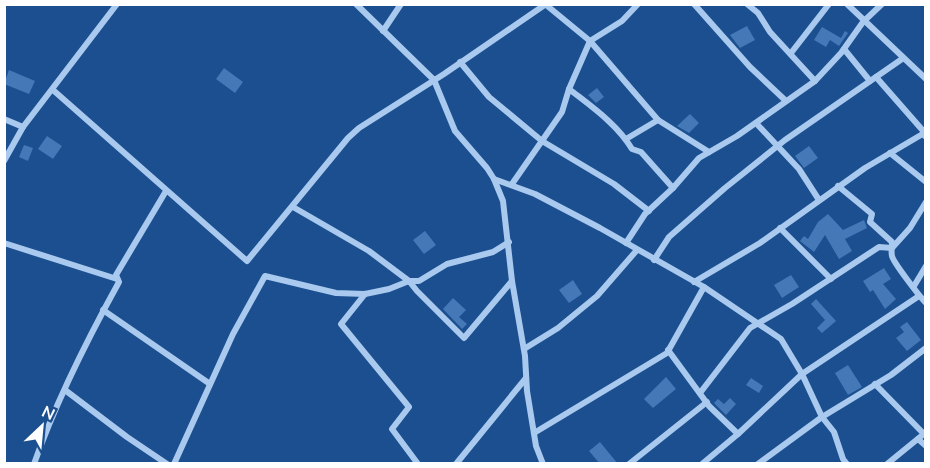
<svg xmlns="http://www.w3.org/2000/svg" width="930" height="468" font-family="Mulish,sans-serif">
<style>
.building{fill:#4478b7}
.lines{fill:none;stroke-linecap:round;stroke-linejoin:round}
.street{stroke:#a9c9ee;stroke-width:6}
</style>
<rect width="100%" height="100%" fill="#1b4f8f"/>
<!-- building -->
<g class="building">
<path d="M747 26 755 40 740 48 730 35Z"/>
<path d="M822 27 841 38 845 31 848 33 839 46 830 40 826 47 814 40Z"/>
<path d="M224 68 243 82 235 93 216 79Z"/>
<path d="M9 70 35 81 29 94 4 84Z"/>
<path d="M597 88 604 97 596 103 588 95Z"/>
<path d="M690 114 699 123 689 133 677 126Z"/>
<path d="M47 136 62 146 53 159 38 149Z"/>
<path d="M24 145 33 148 28 161 19 157Z"/>
<path d="M809 146 818 158 804 168 795 156Z"/>
<path d="M828 214 843 230 864 220 867 228 845 239 852 251 839 259 825 235 814 252 800 241 804 236 808 239 818 222Z"/>
<path d="M425 231 436 245 424 254 413 240Z"/>
<path d="M884 268 891 279 883 284 896 299 885 309 873 290 870 292 863 281Z"/>
<path d="M791 275 799 287 782 298 774 285Z"/>
<path d="M573 280 582 294 569 303 559 290Z"/>
<path d="M453 298 466 310 459 317 467 324 462 329 443 309Z"/>
<path d="M816 299 836 321 822 333 817 328 825 320 811 304Z"/>
<path d="M907 322 921 340 907 351 896 338 904 332 900 327Z"/>
<path d="M848 365 862 387 848 395 835 373Z"/>
<path d="M666 377 676 389 653 408 644 399Z"/>
<path d="M751 378 763 386 759 393 746 385Z"/>
<path d="M730 398 736 404 726 415 714 403 718 399 724 404Z"/>
<path d="M600 442 618 464H600L589 451Z"/>
</g>
<g class="lines">
<!-- street -->
<g class="street">
<path d="M356 4 434 80 455 131 487 168 494 179 503 201 512 281 525 356 527 391 536 446 543 464"/>
<path d="M545 4 590 41 658 120 709 152"/>
<path d="M694 4 750 67 786 101"/>
<path d="M747 4 758 13 770 32 815 81"/>
<path d="M847 4 926 79"/>
<path d="M383 31 401 4"/>
<path d="M844 49 870 81"/>
<path d="M791 53 829 4"/>
<path d="M460 62 489 97 542 141 614 184 649 211"/>
<path d="M876 77 925 133V136"/>
<path d="M569 89C592 107 617 124 632 149L641 152 673 188"/>
<path d="M53 90 247 261 348 138 359 128 444 74 546 4"/>
<path d="M4 119 23 127"/>
<path d="M756 123 799 169 819 200"/>
<path d="M626 139 658 120"/>
<path d="M890 153 926 182"/>
<path d="M4 161 23 127 117 4"/>
<path d="M494 179 535 194 600 228 704 287 781 339 802 374 822 417 834 432 843 459 847 464"/>
<path d="M512 184 562 112 569 89 590 41 622 21 638 4"/>
<path d="M838 186 872 214 870 222 892 242C892 246 891 252 892 256 893 262 920 297 926 303"/>
<path d="M293 207 369 251 409 281 417 291 464 338 512 281"/>
<path d="M780 228 831 279"/>
<path d="M4 243 117 279"/>
<path d="M626 243 645 214 673 188 699 158 737 136 815 81 841 53 863 22 882 4"/>
<path d="M654 260 669 237 725 188 785 140 902 59"/>
<path d="M694 282 760 243 865 168 926 132"/>
<path d="M914 286 926 266"/>
<path d="M365 294 341 324 409 407 392 429 418 464"/>
<path d="M103 310 210 384"/>
<path d="M524 349 558 328 597 296 637 250"/>
<path d="M668 350 709 406 738 434"/>
<path d="M875 384 924 434"/>
<path d="M65 390 127 437 167 464"/>
<path d="M700 393 750 328 792 304 879 247 892 248 910 228 926 202"/>
<path d="M534 433 667 353 704 287"/>
<path d="M918 439 926 446"/>
<path d="M34 464C56 401 87 340 119 282L116 275 166 191"/>
<path d="M174 464 233 334 265 276 336 293 365 294 389 289 409 281H419L447 264 493 252 509 242"/>
<path d="M456 464 526 378"/>
<path d="M629 464 707 402"/>
<path d="M702 464 738 434 802 374 919 296"/>
<path d="M758 464 822 417 891 375 926 348"/>
<path d="M887 464 925 433"/>
</g>
</g>
<!-- border -->
<rect width="930" height="468" fill="none" stroke="#ffffff" stroke-width="12"/>
<!-- north arrow -->
<g transform="translate(42 426) rotate(26)" stroke="#1b4f8f" stroke-width="4.5" paint-order="stroke">
<path d="M0-4.5L10 22L0 15L-10 22Z" fill="#ffffff"/>
<text y="-9" font-size="16" font-weight="bold" text-anchor="middle" fill="#ffffff">N</text>
</g>
</svg>
